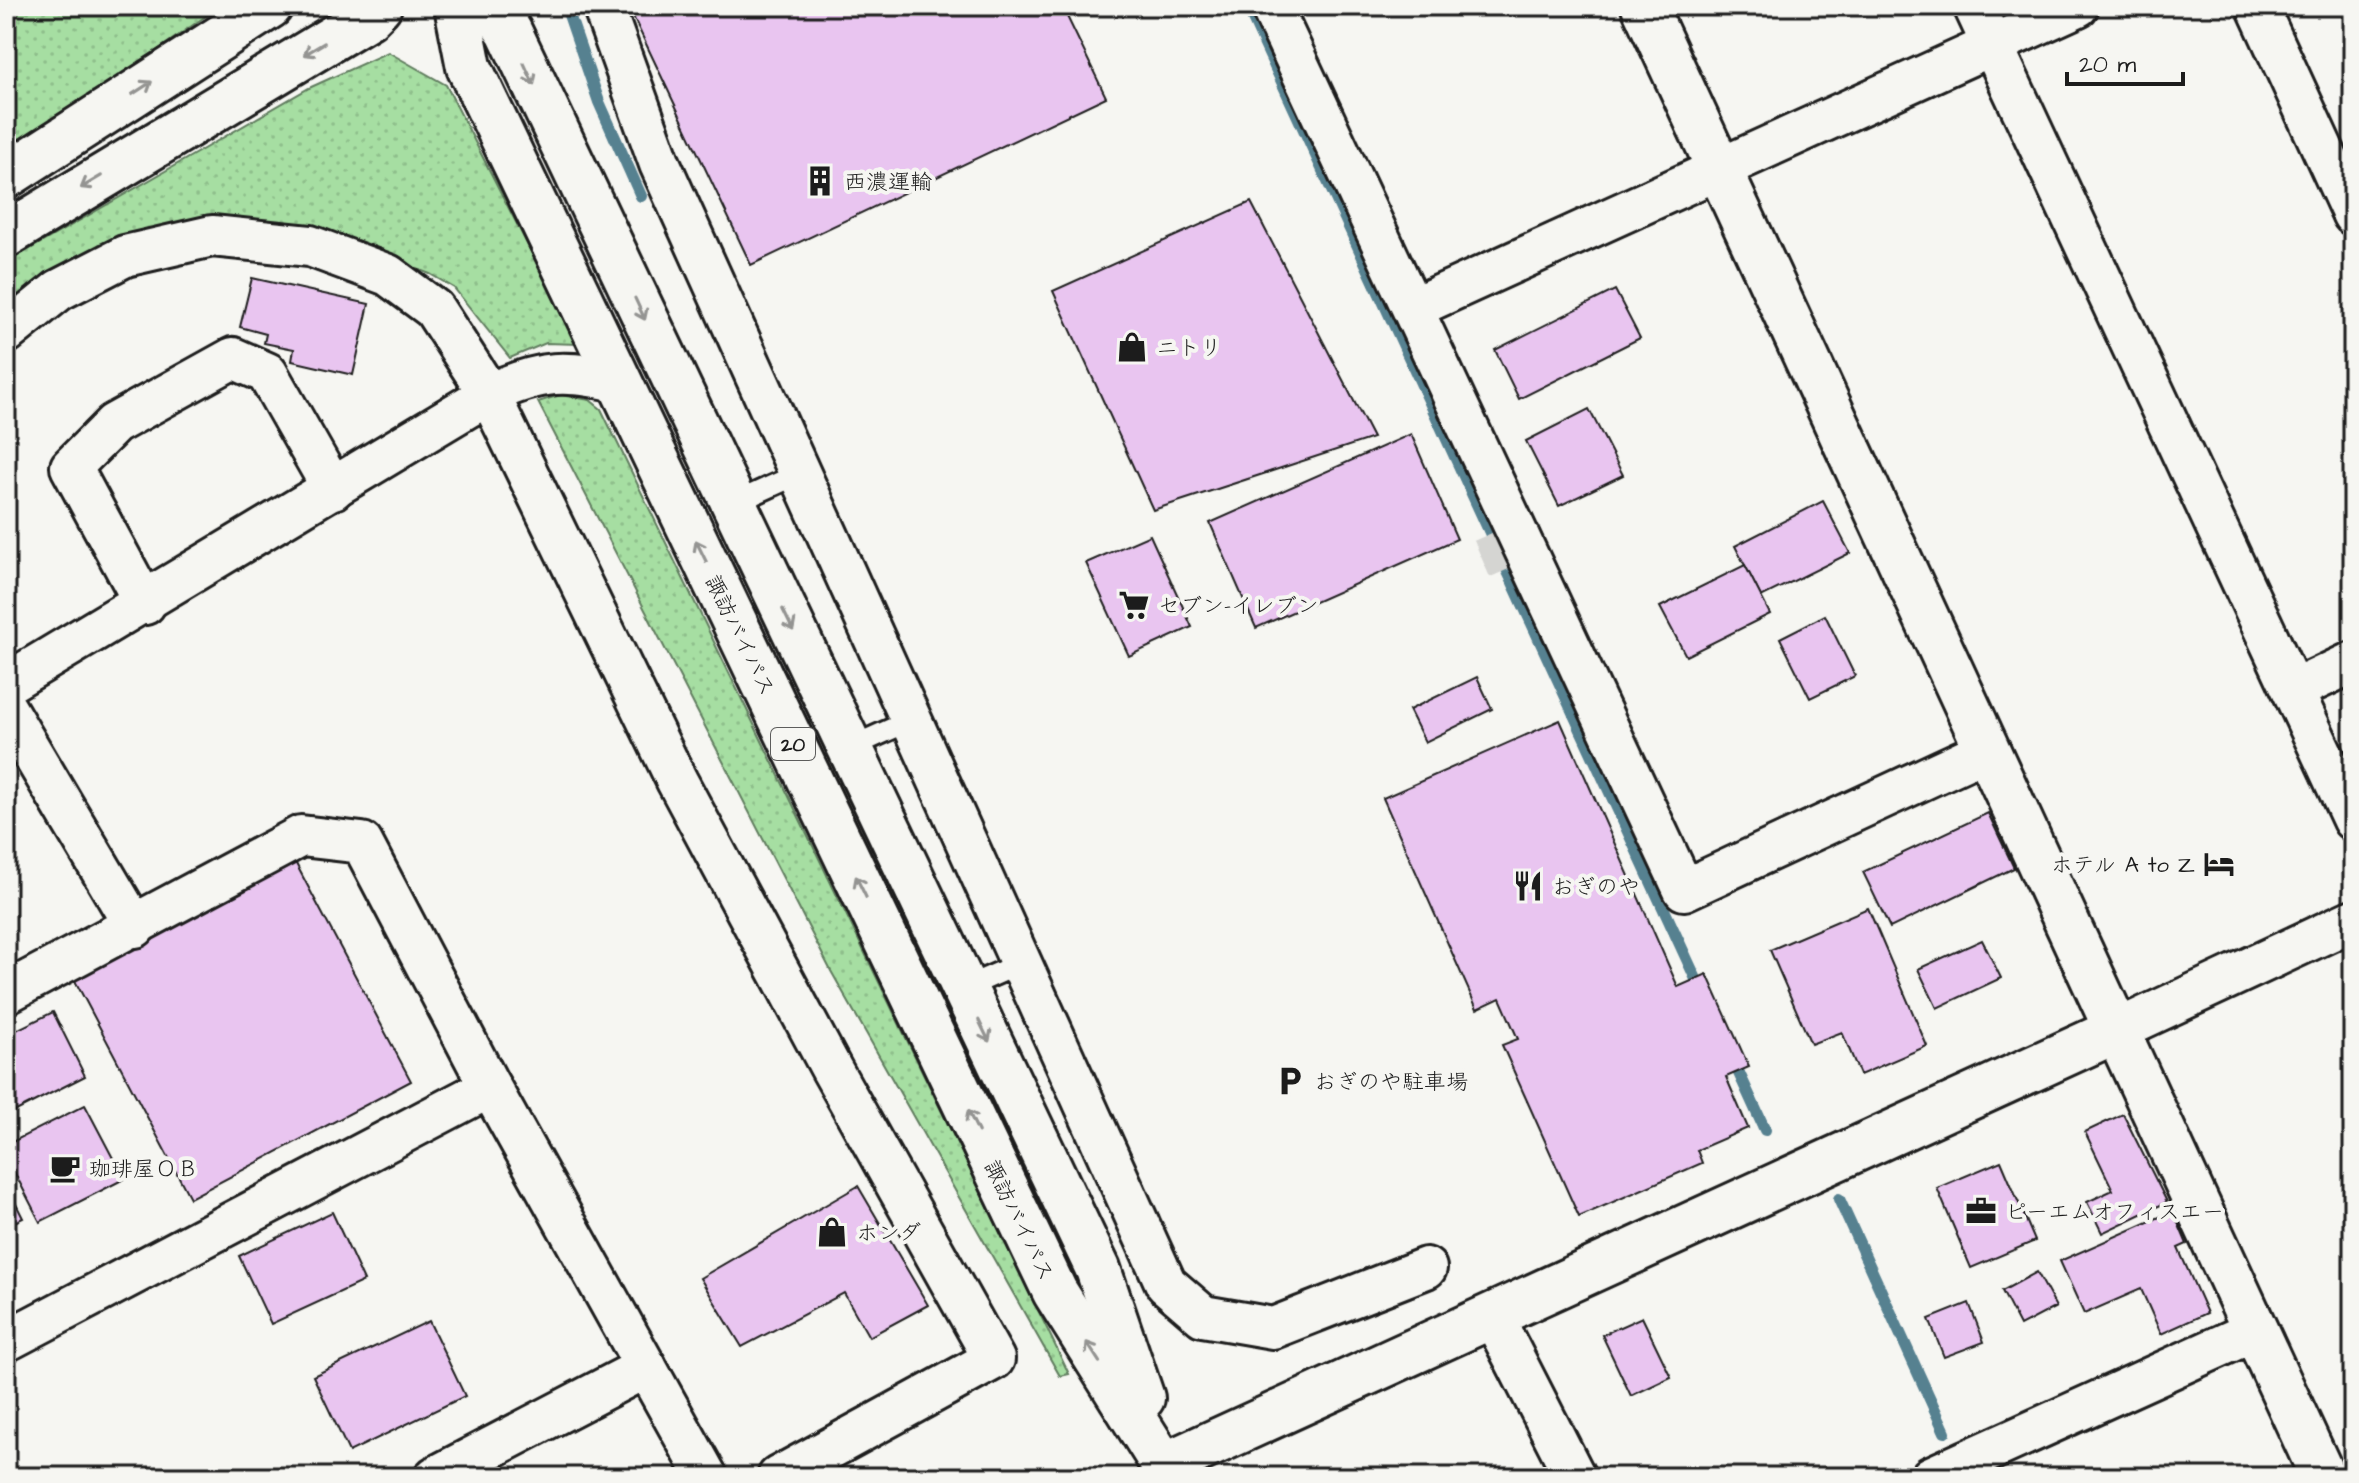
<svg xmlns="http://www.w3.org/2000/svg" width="2359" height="1483" font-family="'Architects Daughter','Klee One',sans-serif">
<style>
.grass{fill:url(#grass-dots);stroke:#617d5f;stroke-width:2}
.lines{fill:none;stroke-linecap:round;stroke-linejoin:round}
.stream{stroke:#568190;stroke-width:12}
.building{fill:#e9c5f0;stroke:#1c1c1c;stroke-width:2}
.minor-tunnel{stroke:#d5d5d2;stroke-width:40;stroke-dasharray:40 20;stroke-linecap:butt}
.service-casing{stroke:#1c1c1c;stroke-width:26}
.minor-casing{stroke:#1c1c1c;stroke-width:46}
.tertiary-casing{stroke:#1c1c1c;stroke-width:50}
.trunk-casing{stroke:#1c1c1c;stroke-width:50}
.motorway-casing{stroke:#1c1c1c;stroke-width:50}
.service{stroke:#f6f6f2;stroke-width:20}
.minor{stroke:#f6f6f2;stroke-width:40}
.tertiary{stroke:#f6f6f2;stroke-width:44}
.trunk{stroke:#f6f6f2;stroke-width:44}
.motorway{stroke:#f6f6f2;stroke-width:44}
.oneway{stroke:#949492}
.labels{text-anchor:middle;stroke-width:8;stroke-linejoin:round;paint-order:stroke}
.shield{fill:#f6f6f2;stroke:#5d5d5c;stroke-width:2}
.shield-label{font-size:20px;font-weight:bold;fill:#1c1c1c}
.poi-label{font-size:22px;fill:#1c1c1c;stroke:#f6f6f2;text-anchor:start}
.street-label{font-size:22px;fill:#1c1c1c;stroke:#f6f6f2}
</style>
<defs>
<pattern id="grass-dots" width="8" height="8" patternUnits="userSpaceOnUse" patternTransform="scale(2)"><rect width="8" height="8" fill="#a6dea2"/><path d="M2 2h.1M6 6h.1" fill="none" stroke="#8ebe8b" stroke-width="1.8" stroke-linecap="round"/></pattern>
</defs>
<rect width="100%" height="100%" fill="#f6f6f2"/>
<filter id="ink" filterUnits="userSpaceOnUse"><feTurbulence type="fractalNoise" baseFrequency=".0125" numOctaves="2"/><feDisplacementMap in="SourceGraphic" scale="16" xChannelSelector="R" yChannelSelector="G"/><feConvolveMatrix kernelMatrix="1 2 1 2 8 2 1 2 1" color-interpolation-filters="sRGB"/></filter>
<g filter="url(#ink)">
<!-- grass -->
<g class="grass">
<path d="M6 6H220L6 157Z"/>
<path d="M388 52 446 85 578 344 546 343 510 358 454 288 430 274 347 242 275 224 6 315V263L309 88Z"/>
<path d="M560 395 590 400 601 409 1069 1374 1060 1376 831 971 538 402Z"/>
</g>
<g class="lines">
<!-- stream -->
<g class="stream">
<path d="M566 6 599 102 641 196"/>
<path d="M1247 6 1702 992"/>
<path d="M1733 1060 1765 1130"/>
<path d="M1839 1199 1945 1432"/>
</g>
</g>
<!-- building -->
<g class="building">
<path d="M628 6H1062L1106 97 751 265Z"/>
<path d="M1251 202 1373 438 1153 510 1053 291Z"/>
<path d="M252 278 369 304 353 375 292 361 294 349 264 343 266 334 240 327Z"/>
<path d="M1615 290 1640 338 1519 399 1495 350Z"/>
<path d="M1589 409 1623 475 1559 506 1526 441Z"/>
<path d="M1411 434 1457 539 1256 628 1210 523Z"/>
<path d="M1823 501 1850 553 1761 597 1735 546Z"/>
<path d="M1150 535 1192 627 1129 656 1086 563Z"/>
<path d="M1745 565 1770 614 1686 656 1660 607Z"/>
<path d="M1825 615 1855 676 1810 698 1780 638Z"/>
<path d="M1477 677 1492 709 1425 742 1409 710Z"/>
<path d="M1560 720 1678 987 1707 974 1749 1067 1726 1077 1748 1128 1697 1150 1702 1163 1579 1217 1502 1045 1518 1039 1500 998 1477 1009 1383 798Z"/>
<path d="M1988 813 2014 868 1890 928 1863 872Z"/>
<path d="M294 860 411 1081 190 1198 73 977Z"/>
<path d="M1868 908 1927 1046 1860 1075 1842 1032 1811 1044 1770 950Z"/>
<path d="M1982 940 2001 978 1937 1008 1918 969Z"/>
<path d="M53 1012 85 1076 6 1116V1035Z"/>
<path d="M85 1105 124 1179 40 1222 6 1156V1145Z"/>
<path d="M2123 1114 2167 1202 2102 1233 2087 1202 2113 1190 2085 1132Z"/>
<path d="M2001 1161 2035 1241 1971 1268 1937 1188Z"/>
<path d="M6 1184 23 1218 6 1226Z"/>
<path d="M858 1186 928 1305 869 1337 844 1293 742 1347 700 1278Z"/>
<path d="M2173 1211 2187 1244 2178 1248 2207 1313 2161 1334 2141 1289 2084 1314 2060 1261Z"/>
<path d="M332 1212 364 1281 271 1324 239 1256Z"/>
<path d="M2037 1272 2056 1307 2020 1326 2002 1291Z"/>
<path d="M1969 1303 1984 1342 1944 1357 1929 1319Z"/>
<path d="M1642 1317 1671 1377 1631 1396 1602 1335Z"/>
<path d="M429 1321 465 1396 349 1452 313 1376Z"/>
<path d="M2279 1467 2283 1477H2256Z"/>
</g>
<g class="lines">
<!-- minor-tunnel -->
<path class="minor-tunnel" d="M1482 559 1521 542"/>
<!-- service casing -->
<g class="service-casing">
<g id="service">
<path d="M732 504 805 471"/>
<path d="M849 748 918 717"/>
<path d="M964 988 1026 961"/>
</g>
</g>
<!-- minor casing -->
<g class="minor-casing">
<g id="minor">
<path d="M603 6 660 164 1166 1284 1203 1316 1273 1328 1426 1268"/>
<path d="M1271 6 1684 890 1986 750"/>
<path d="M1974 6 2353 820"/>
<path d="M2257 6 2353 215"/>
<path d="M1413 308 2078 6"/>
<path d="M6 333 59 290 125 256 212 236 310 246 388 275 434 309 489 394 677 781 832 1070 994 1359 778 1477"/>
<path d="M145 604 71 467 114 424 233 358 267 373 333 489"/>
<path d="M6 684 489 394C542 370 565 369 621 382"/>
<path d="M2294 690 2353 662"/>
<path d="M6 709 135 927"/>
<path d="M6 993 301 836 362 843 490 1087 707 1477"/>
<path d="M2115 1031 2353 920"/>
<path d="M1492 1315 1575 1477"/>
<path d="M6 1341 490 1087"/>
<path d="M435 1477 646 1367"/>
<path d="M1931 1477 2256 1330"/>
</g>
</g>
<!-- tertiary casing -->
<g class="tertiary-casing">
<g id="tertiary">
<path d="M1644 6 2323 1477"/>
<path d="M1165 1465 2115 1031"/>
</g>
</g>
<!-- trunk casing -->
<g class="trunk-casing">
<g id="trunk">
<path d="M457 6 469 67 1055 1292 1171 1477"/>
<path d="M491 6 509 31 1098 1269 1142 1398"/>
</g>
</g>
<!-- motorway casing -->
<g class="motorway-casing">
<g id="motorway">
<path d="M6 176 270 6"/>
<path d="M6 235 368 17 379 6"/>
</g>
</g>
<!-- service -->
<use href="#service" class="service"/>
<!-- minor -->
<use href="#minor" class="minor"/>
<!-- tertiary -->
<use href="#tertiary" class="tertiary"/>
<!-- trunk -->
<use href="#trunk" class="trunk"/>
<!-- motorway -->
<use href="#motorway" class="motorway"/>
</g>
<!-- one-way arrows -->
<defs><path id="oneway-shaft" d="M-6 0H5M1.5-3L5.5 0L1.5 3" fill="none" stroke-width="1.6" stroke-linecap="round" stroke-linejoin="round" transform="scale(2)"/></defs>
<g class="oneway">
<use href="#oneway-shaft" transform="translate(314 49) rotate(149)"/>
<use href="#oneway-shaft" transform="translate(529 74) rotate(65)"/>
<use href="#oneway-shaft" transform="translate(142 88) rotate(-33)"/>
<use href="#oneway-shaft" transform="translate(91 182) rotate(149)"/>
<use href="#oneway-shaft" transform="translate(640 309) rotate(65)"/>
<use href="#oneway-shaft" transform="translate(701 551) rotate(-116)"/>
<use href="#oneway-shaft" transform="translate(788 620) rotate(64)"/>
<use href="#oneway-shaft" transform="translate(861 887) rotate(-116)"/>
<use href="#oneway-shaft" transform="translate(984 1031) rotate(64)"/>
<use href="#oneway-shaft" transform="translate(973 1121) rotate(-116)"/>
<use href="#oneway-shaft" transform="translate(1093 1352) rotate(-123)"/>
</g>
</g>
<!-- icons -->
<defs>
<g id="building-bare" transform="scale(2.4)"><path d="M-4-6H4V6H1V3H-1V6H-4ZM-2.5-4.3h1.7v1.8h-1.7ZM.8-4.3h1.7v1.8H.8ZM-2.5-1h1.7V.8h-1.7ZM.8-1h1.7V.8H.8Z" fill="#1c1c1c" stroke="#f6f6f2" stroke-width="2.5" paint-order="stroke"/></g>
<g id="shop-bare" transform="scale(2.4)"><path d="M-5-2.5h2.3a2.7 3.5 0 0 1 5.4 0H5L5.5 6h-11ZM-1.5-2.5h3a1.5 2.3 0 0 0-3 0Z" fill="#1c1c1c" stroke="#f6f6f2" stroke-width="2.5" paint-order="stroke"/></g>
<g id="supermarket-bare" transform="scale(2.4)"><path d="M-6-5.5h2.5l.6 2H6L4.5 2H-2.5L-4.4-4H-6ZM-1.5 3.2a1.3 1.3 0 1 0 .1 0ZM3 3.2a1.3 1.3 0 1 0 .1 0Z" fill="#1c1c1c" stroke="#f6f6f2" stroke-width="2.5" paint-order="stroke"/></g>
<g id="hotel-bare" transform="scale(2.4)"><path d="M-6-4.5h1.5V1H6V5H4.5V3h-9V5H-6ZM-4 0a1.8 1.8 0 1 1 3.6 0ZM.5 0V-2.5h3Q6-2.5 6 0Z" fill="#1c1c1c" stroke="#f6f6f2" stroke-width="2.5" paint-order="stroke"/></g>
<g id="restaurant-bare" transform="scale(2.4)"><path d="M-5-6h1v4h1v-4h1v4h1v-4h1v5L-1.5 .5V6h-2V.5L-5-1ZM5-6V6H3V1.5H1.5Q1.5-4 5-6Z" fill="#1c1c1c" stroke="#f6f6f2" stroke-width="2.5" paint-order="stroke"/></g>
<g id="parking-bare" transform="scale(2.4)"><path d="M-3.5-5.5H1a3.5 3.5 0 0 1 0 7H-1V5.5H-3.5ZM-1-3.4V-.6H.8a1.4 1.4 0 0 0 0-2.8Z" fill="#1c1c1c" stroke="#f6f6f2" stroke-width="2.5" paint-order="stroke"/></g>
<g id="cafe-bare" transform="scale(2.4)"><path d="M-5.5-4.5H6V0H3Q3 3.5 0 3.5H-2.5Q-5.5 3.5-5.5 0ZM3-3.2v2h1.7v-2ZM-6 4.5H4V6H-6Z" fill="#1c1c1c" stroke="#f6f6f2" stroke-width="2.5" paint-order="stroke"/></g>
<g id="office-bare" transform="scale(2.4)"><path d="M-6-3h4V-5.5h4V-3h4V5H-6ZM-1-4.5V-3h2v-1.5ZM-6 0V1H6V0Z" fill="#1c1c1c" stroke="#f6f6f2" stroke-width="2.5" paint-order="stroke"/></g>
</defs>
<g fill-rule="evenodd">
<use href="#building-bare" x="820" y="181"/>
<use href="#shop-bare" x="1132" y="347"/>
<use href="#supermarket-bare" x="1134" y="605"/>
<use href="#hotel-bare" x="2219" y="864"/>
<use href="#restaurant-bare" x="1528" y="886"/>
<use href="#parking-bare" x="1290" y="1081"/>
<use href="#cafe-bare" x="65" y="1168"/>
<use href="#office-bare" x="1981" y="1211"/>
<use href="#shop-bare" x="832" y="1232"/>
</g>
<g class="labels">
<!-- shield labels -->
<rect class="shield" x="771" y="728" width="44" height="32" rx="6"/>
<g class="shield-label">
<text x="793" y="751">20</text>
</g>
<!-- poi labels -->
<g class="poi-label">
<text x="844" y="189">西濃運輸</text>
<text x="1156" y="355">ニトリ</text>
<text x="1158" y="613">セブン-イレブン</text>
<text x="2195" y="872" text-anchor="end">ホテル A to Z</text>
<text x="1552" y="894">おぎのや</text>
<text x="1314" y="1089">おぎのや駐車場</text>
<text x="89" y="1176">珈琲屋ＯＢ</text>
<text x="2005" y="1219">ピーエムオフィスエー</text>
<text x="856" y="1240">ホンダ</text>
</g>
<!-- street labels -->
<g class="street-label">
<text transform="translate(741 635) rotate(64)" y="8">諏訪バイパス</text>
<text transform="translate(1020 1220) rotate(64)" y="8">諏訪バイパス</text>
</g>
</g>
<!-- margin -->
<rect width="2359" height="1483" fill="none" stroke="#f6f6f2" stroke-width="32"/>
<rect x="16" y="16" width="2327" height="1451" fill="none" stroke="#1c1c1c" stroke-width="3" filter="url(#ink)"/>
<!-- scale -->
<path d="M2067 72v12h116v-12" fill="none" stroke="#1c1c1c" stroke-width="4"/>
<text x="2079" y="72" font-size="24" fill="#1c1c1c" stroke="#f6f6f2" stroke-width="6" paint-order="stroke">20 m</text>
</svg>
